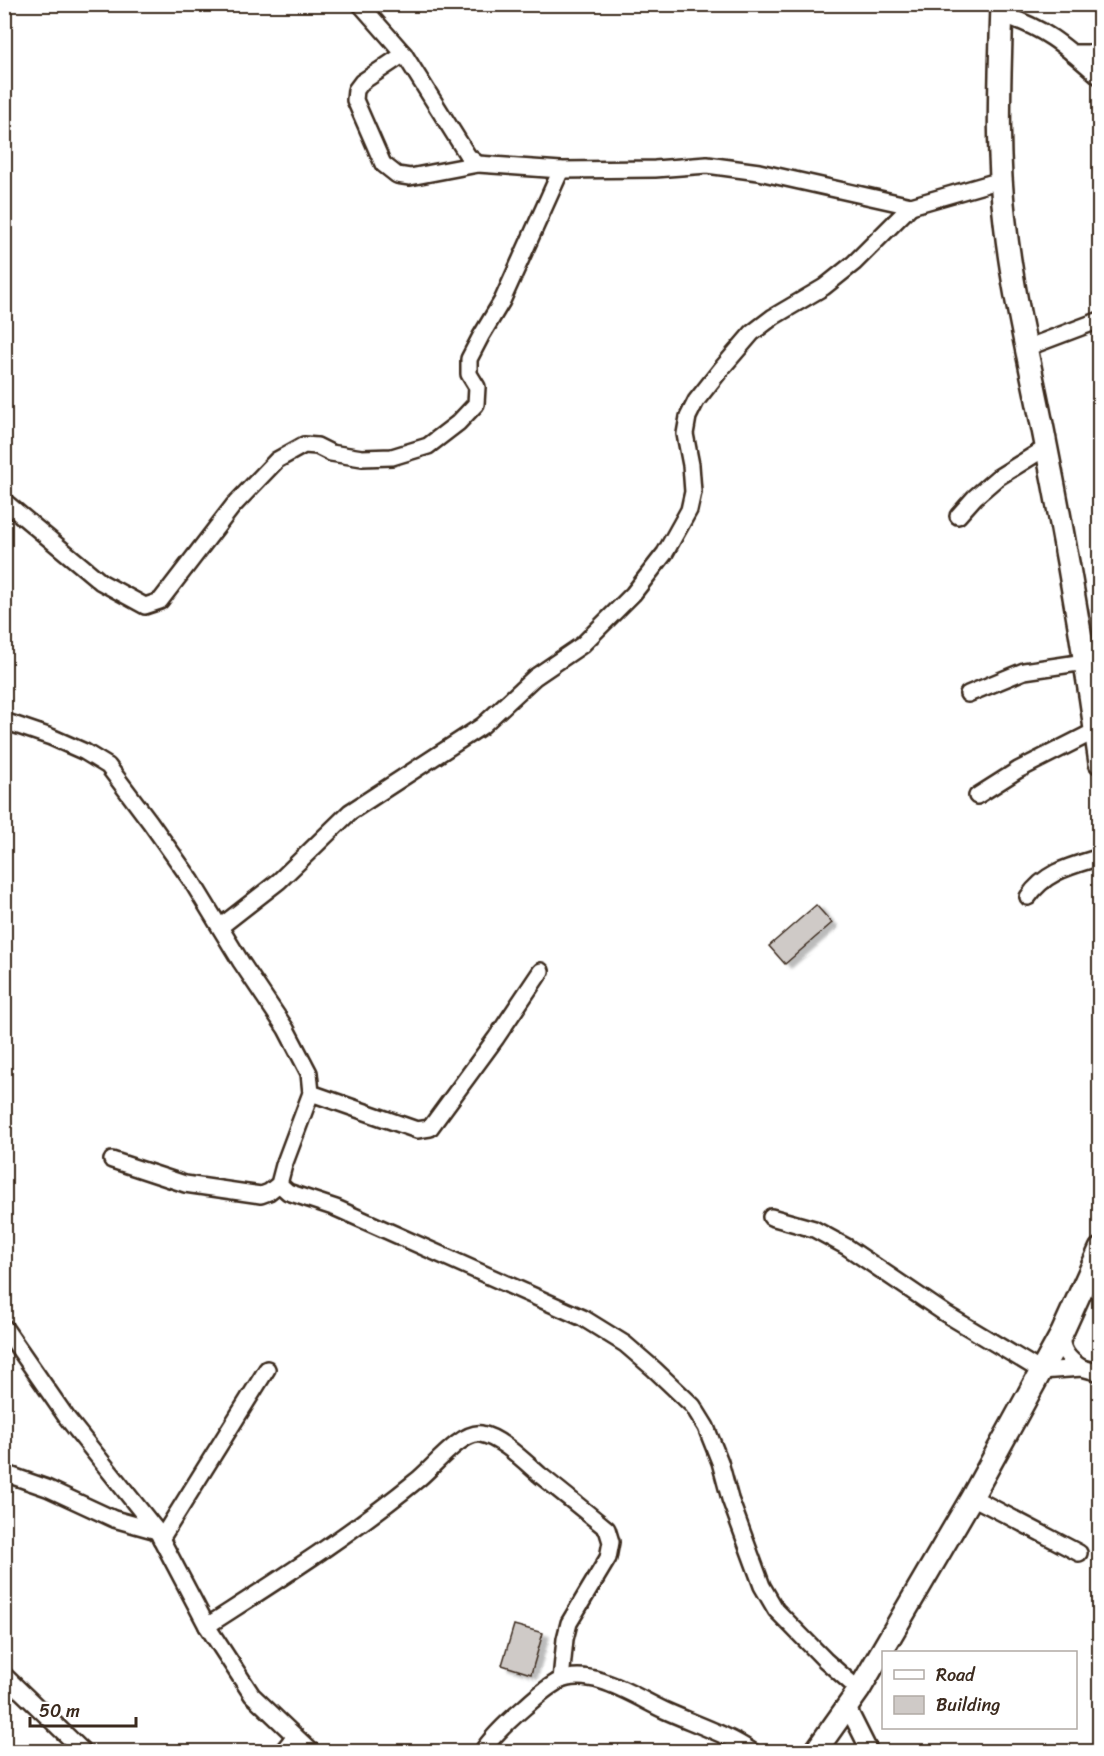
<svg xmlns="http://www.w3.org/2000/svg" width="1104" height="1756" font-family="Sriracha,sans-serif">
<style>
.building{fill:#cfcac7;stroke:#3b2a1e;stroke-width:1.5;filter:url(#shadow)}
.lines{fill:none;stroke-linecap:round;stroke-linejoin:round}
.street-casing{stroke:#3b2a1e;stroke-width:20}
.secondary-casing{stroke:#3b2a1e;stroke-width:26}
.street{stroke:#fff;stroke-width:15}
.secondary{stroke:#fff;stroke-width:21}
</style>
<defs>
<filter id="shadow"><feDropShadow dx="6" dy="4" stdDeviation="1.5" flood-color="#0004"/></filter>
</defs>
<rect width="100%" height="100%" fill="#fff"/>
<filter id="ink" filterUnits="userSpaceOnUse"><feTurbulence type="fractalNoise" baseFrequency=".0167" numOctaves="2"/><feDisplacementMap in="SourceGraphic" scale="12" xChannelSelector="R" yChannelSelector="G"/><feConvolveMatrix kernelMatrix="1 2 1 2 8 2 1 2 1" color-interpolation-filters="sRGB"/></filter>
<g filter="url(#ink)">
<!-- building -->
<g class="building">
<path d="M816 905 832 923 785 964 769 946Z"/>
<path d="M514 1625 543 1633 531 1674 502 1665Z"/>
</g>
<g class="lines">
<!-- street casing -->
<g class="street-casing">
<g id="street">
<path d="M360 4 404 54 468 156 478 164 561 170 655 169 707 165 759 172 911 206 1001 180"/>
<path d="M1002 15C1045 27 1067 48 1100 77"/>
<path d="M1072 53H1100"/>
<path d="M404 54 362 82 356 90 355 100 383 164 397 175 410 177 478 164"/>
<path d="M1026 348 1100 320"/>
<path d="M4 501 101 582 145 606 160 601 233 506 277 460 304 445 317 446 331 453 362 458 392 457 428 446 458 423 476 404 477 387 469 374V359L481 336 502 301 561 170"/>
<path d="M958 516 975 497 997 478 1047 447"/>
<path d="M968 694 1024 671 1085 662 1100 650"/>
<path d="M4 721 51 737 85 752 108 766 150 822 191 880 241 962 286 1029 309 1073 311 1093 284 1165 279 1184 269 1192 261 1195 185 1184 112 1160"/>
<path d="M977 796 1018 770 1095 731"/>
<path d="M1028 897C1046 871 1071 866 1100 857"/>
<path d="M220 927 279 881 350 812 482 726 535 677 582 645 633 594 665 553 689 510 693 492 691 465 685 434 688 417 696 401 722 368 752 333 773 317 824 287 854 263 911 206"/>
<path d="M311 1093 417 1130 430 1128 496 1038 541 971"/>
<path d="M279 1184 288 1192 336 1208 583 1318 625 1344 654 1369 693 1406 706 1427 720 1462 730 1499 762 1586 776 1610 825 1660 859 1690"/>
<path d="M771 1217 814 1229 847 1247 946 1314 1041 1371 1082 1368 1100 1373"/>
<path d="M4 1327 67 1418 157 1531 207 1626 252 1695 312 1752"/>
<path d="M1062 1333C1060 1350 1068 1359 1082 1368"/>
<path d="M4 1473 47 1488 114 1519 157 1531"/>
<path d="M972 1497 1079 1553"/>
<path d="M161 1539 267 1369"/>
<path d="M207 1626C278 1580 350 1535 416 1481 431 1470 461 1431 481 1434 500 1437 525 1462 540 1475 563 1493 585 1511 607 1529L611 1542 608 1558 569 1623 565 1639 561 1680"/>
<path d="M4 1675 84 1752"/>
<path d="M847 1706 870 1752"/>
<path d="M282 1752 295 1736"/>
<path d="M482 1752C492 1736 512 1718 526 1706 536 1697 547 1687 559 1681 592 1666 637 1698 666 1711 695 1724 727 1734 753 1752"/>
</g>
</g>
<!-- secondary casing -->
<g class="secondary-casing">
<g id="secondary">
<path d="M1002 4C1000 77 996 150 1005 222 1013 297 1032 371 1046 445 1067 551 1085 656 1100 763"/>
<path d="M815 1752 859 1690 972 1497 1062 1333 1100 1249"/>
</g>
</g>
<!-- street -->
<use href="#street" class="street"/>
<!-- secondary -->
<use href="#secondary" class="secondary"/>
</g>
</g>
<!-- margin -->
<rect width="1104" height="1756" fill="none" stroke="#fff" stroke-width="24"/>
<rect x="12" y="12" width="1080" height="1732" fill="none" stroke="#3b2a1e" stroke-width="2" filter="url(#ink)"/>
<!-- legend -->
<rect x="882" y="1651" width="195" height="78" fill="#ffffff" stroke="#b1aaa5" stroke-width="1.5"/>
<rect x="894" y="1670" width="30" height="9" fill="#ffffff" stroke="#b1aaa5" stroke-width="1.5"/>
<text x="936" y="1681" font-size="18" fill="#3b2a1e">Road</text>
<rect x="894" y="1696" width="30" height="18" fill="#cfcac7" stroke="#b1aaa5" stroke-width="1.5"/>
<text x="936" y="1711" font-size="18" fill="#3b2a1e">Building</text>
<!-- scale -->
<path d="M30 1717v9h106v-9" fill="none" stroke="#3b2a1e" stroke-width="3"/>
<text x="39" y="1717" font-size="18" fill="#3b2a1e" stroke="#ffffff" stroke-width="4.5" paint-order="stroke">50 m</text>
</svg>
